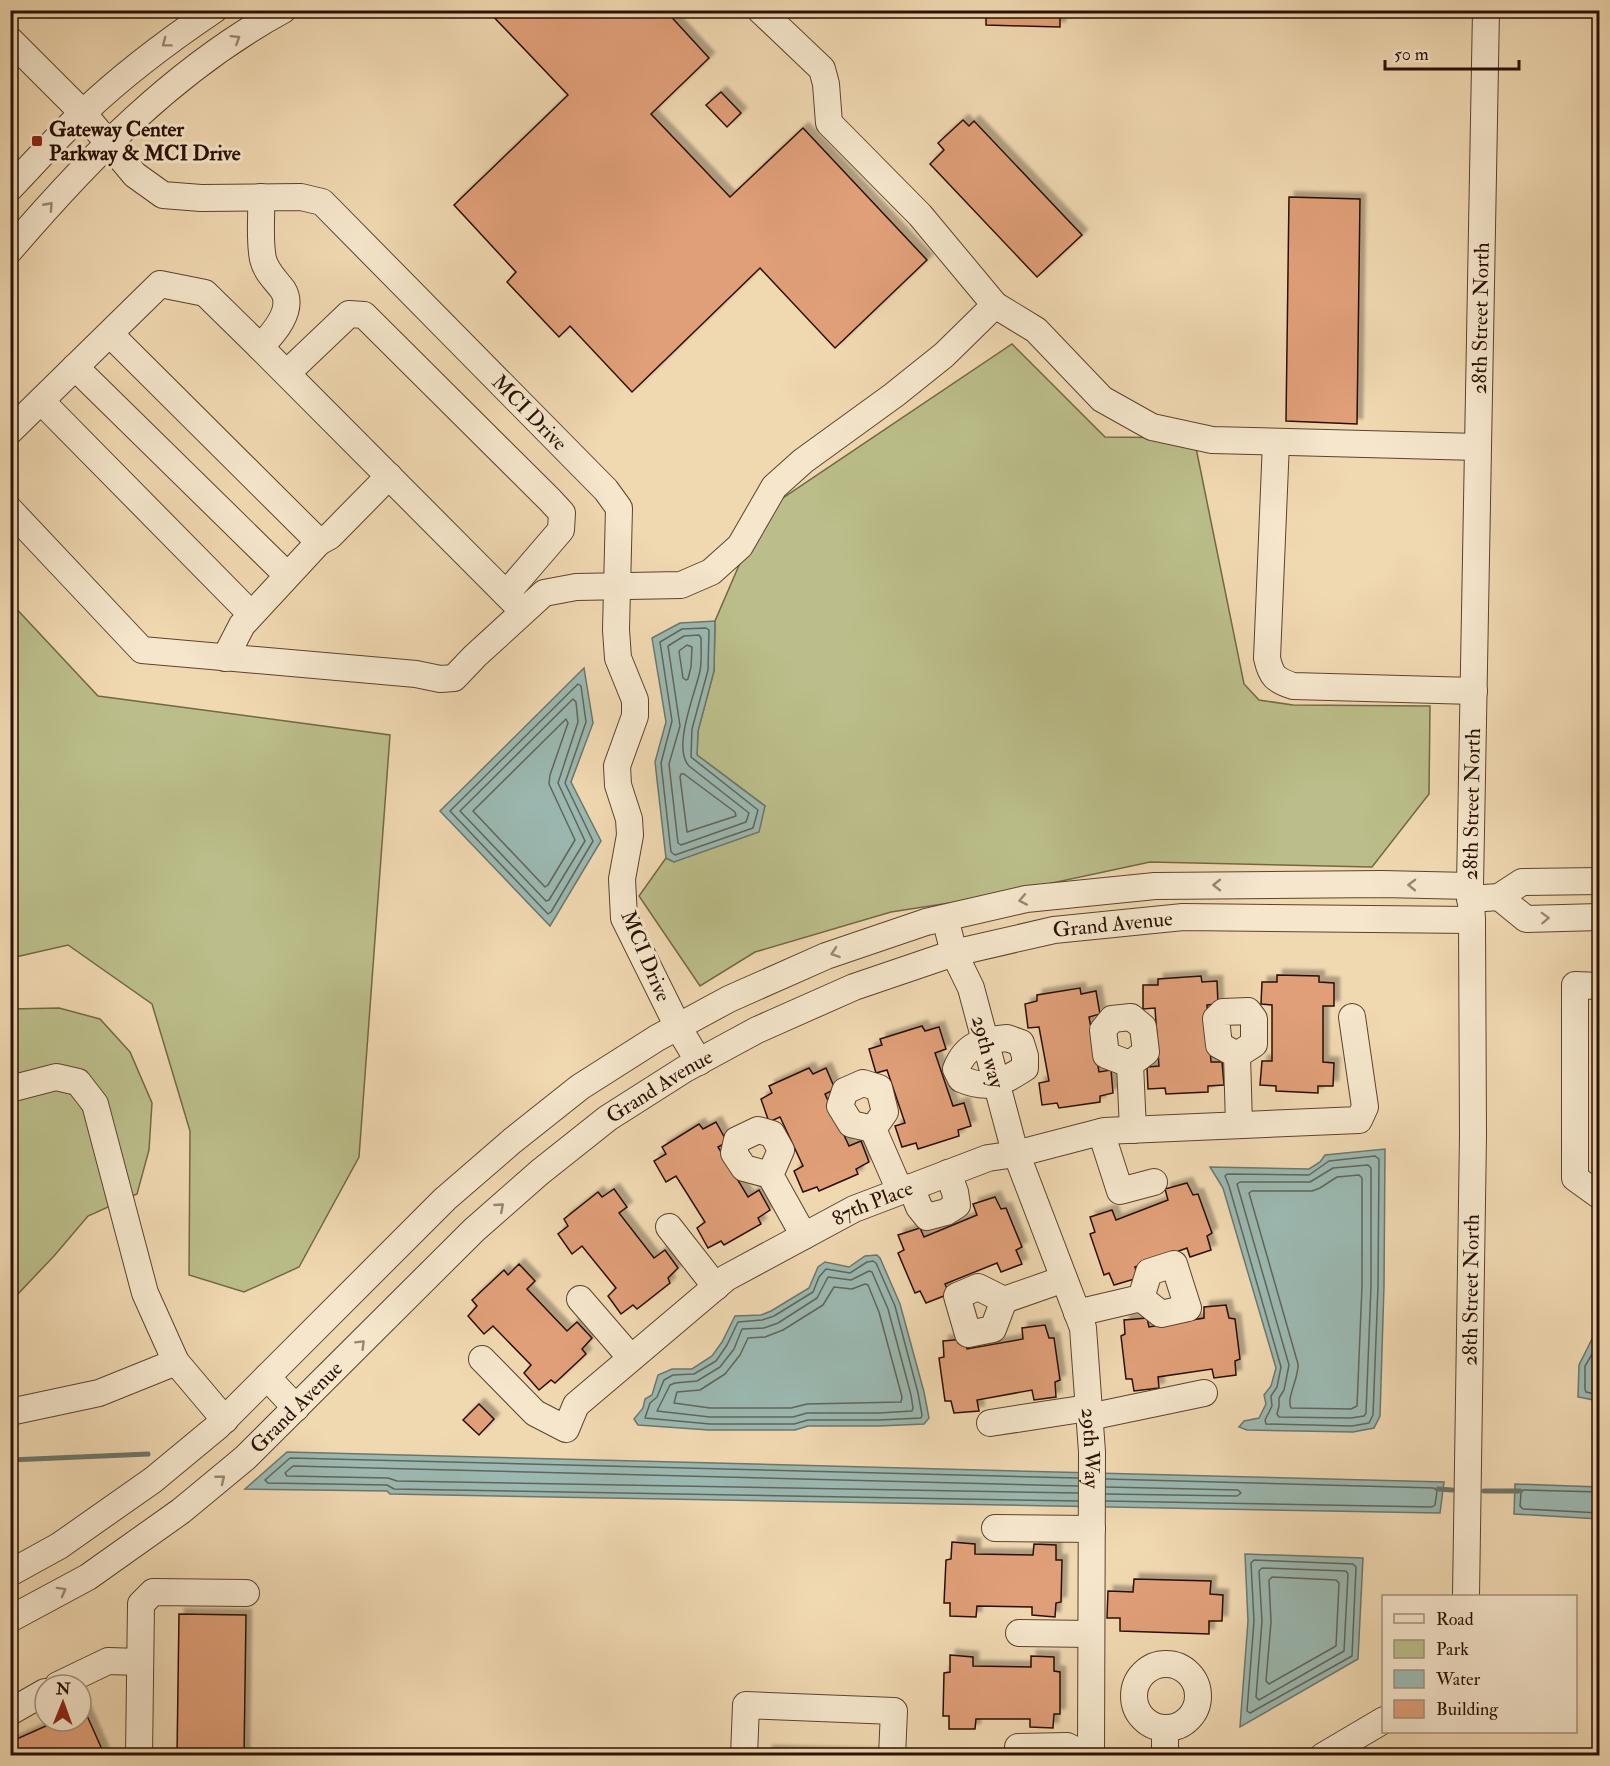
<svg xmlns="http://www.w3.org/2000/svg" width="1610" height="1766" font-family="'IM FELL Double Pica',serif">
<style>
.green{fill:#bbbe8a;stroke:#726845;stroke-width:1.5}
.water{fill:#9bb9b2;stroke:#6e766b;stroke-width:1.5}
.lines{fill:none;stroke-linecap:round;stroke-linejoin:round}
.shore{stroke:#626559;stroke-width:1.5}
.stream{stroke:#6e766b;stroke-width:5}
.building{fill:#e09f78;stroke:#2a1100;stroke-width:1.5;filter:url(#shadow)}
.minor-casing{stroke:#5c432c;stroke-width:28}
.minor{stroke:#f5e6cc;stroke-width:26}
.oneway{stroke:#9a8670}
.poi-dot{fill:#8f2418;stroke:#f5e6cc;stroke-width:2}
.labels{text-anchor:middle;stroke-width:6;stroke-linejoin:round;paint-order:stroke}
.poi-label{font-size:21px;font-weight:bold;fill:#2a1100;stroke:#f5e6cc;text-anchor:start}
.street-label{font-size:21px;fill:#2a1100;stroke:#f5e6cc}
</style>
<defs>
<filter id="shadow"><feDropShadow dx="5.5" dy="-5.5" stdDeviation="1.5" flood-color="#0004"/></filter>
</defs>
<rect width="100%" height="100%" fill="#f0d8b1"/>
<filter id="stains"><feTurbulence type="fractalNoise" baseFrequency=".00333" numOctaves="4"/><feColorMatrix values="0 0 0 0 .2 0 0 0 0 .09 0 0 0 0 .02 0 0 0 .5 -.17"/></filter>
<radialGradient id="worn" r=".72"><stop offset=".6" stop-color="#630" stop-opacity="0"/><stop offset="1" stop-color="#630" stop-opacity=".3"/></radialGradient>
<!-- green -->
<g class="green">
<path d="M1012 344 1105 437 1194 438 1244 684 1259 700 1293 705 1430 706 1429 794 1372 867 1150 862 982 898 891 912 755 952 700 986 639 896 666 858 674 862 765 806 697 755 698 731 714 671 715 621 762 512Z"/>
<path d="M11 603 98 696 390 735 359 1157 299 1267 244 1292 189 1275 190 1131 152 1004 68 945 11 958Z"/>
<path d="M59 1008 100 1019 130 1052 152 1103 149 1150 137 1194 88 1216 54 1256 16 1296 11 1297 10 1009Z"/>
</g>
<!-- water -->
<g class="water">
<path d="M1599 230 1600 315H1599L1595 311Z"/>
<path d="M715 621 714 671 698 731 697 755 765 806 759 832 674 862 666 858 655 762 666 722 652 638 680 623Z"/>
<path d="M584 668 593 723 571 782 601 841 550 926 440 811Z"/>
<path d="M1385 1149 1384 1286 1380 1416 1374 1428 1353 1432 1247 1430 1239 1427 1244 1421 1259 1418 1266 1404 1264 1395 1271 1386 1276 1368 1223 1188 1210 1167 1309 1169 1320 1162 1325 1155Z"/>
<path d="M877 1255 880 1258 900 1304 924 1392 929 1418 924 1424 879 1426H808L795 1430H709L638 1425 634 1419 643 1408 645 1399 652 1395 658 1375 672 1369H692L712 1356 722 1342 735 1316 761 1315 771 1311 809 1288 818 1267 825 1262 849 1267 865 1256Z"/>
<path d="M1599 1334V1401L1578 1397 1579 1365 1593 1337Z"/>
<path d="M287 1452 1444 1482 1440 1513 390 1494 387 1491 245 1489Z"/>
<path d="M1515 1484 1599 1487V1519L1514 1514Z"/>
<path d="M1245 1554 1363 1558 1358 1659 1240 1727 1248 1621Z"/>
</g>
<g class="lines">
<!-- shore -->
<g class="shore">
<path d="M706 628 709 630 708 670 692 729 691 757 758 810 753 828 675 855 671 852 661 763 672 721 660 642 682 629Z"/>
<path d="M699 635 701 638C701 649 702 661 700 671 695 694 672 748 689 766L749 813 746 822 681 845 678 843 669 764 680 726 668 646 684 636Z"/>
<path d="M687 645 692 647 691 667 688 679 686 680 683 678 679 651Z"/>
<path d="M578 684 581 686 586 722 565 783 593 841 551 912 548 914 450 811Z"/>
<path d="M573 699 576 702 578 722 558 783 585 841 549 900 546 901 460 811Z"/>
<path d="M566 719 568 723 550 775 549 784 575 840 548 885 545 887 473 811Z"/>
<path d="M681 774H684L735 812 736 816 687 832 680 777Z"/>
<path d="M1375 1156 1379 1159 1378 1286 1373 1415 1369 1423 1352 1426 1266 1424 1265 1420 1272 1406 1271 1396 1277 1387 1281 1367 1229 1186 1225 1176 1227 1174 1309 1175 1329 1161Z"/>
<path d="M1368 1165 1371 1168V1286L1366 1413 1364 1416 1351 1418 1279 1417 1277 1414 1279 1406V1398L1284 1390 1289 1365 1237 1184 1240 1182H1310L1333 1168Z"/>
<path d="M1359 1175 1362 1178V1286L1357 1406 1351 1409 1291 1408C1286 1398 1299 1378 1298 1364L1249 1193 1252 1191H1312L1320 1188 1337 1177Z"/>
<path d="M873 1261 876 1263 895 1306 918 1393 922 1415 921 1418 879 1420H808L794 1424H710L645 1418 650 1403 657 1397 664 1380 673 1375 694 1374 716 1361 727 1345 738 1322 762 1320 774 1316 813 1292 819 1277 826 1269 850 1273 867 1262Z"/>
<path d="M869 1271 872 1272 888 1309 911 1395 913 1408 912 1411 879 1413H807L793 1417H710L657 1411 670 1385 675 1383 697 1381 720 1367 734 1349 742 1329 764 1328 778 1323 817 1298 828 1277 851 1280Z"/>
<path d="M865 1284 868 1285 879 1312 902 1397 901 1402 807 1404 791 1408H710L674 1403 677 1392 700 1390 725 1374 740 1355 748 1338 765 1337 783 1330 823 1305 834 1287 852 1289Z"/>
<path d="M1600 1341 1585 1366V1389L1586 1392 1600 1395"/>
<path d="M1600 1492 1523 1490 1521 1493 1520 1506 1523 1509 1600 1513"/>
<path d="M1078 1493 397 1481 388 1478 287 1476 285 1473 293 1466 1078 1486"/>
<path d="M1106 1494 1237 1496 1241 1493 1238 1490 1106 1487"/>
<path d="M1078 1501 394 1489 387 1485 268 1483 265 1480 290 1458 1078 1478"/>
<path d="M1106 1501 1432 1507 1435 1505 1437 1491 1434 1488 1106 1479"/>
<path d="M1254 1560 1353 1564 1356 1567 1352 1656 1250 1713 1247 1711 1254 1621 1251 1563Z"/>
<path d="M1262 1568 1346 1571 1348 1574 1344 1651 1259 1700 1256 1697 1262 1621 1259 1571Z"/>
<path d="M1272 1577 1336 1580 1339 1583 1336 1646 1269 1684 1266 1681 1271 1622 1269 1580Z"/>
</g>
<!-- stream -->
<g class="stream">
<path d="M10 1460 148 1454"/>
<path d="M1438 1489 1452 1490"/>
<path d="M1484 1491H1520"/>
</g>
</g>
<!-- building -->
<g class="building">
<path d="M487 10H665L709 58 651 114 730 197 803 128 927 260 835 348 760 268 632 392 570 326 559 337 507 282 516 272 454 205 568 95Z"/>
<path d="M986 10H1060V27L986 25Z"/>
<path d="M721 92 741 113 727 127 706 105Z"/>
<path d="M963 120 969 126 974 121 1082 235 1037 277 930 164 944 150 938 143Z"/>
<path d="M1289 197 1360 199 1357 424 1286 421Z"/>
<path d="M1277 975 1319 976V982L1334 983V1006H1323V1062L1334 1063 1333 1086H1318V1093L1276 1091V1086L1260 1085 1262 1061H1272V1005L1261 1004 1262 982H1277Z"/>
<path d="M1201 976 1202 982 1217 981 1218 1004 1207 1005 1211 1062H1222L1224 1085 1208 1086V1092L1166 1094 1165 1088 1148 1089 1147 1067 1159 1066 1155 1008 1143 1009V985H1158V979Z"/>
<path d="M1080 988 1081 994 1096 991 1100 1014 1089 1017 1099 1072 1111 1070 1113 1093 1100 1096V1102L1059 1108 1057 1103 1042 1105 1039 1083 1049 1081 1039 1027 1028 1028 1025 1004 1037 1001V995Z"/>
<path d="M922 1026 925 1031 939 1027 946 1049 935 1053 953 1106 964 1103 971 1126 958 1130 959 1136 918 1149 916 1143 902 1147 895 1126 905 1123 887 1070 876 1073 869 1049 882 1045 880 1039Z"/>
<path d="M809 1068 813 1074 826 1068 835 1089 825 1094 849 1146 861 1141 869 1162 856 1169 858 1174 819 1191 817 1187 803 1192 794 1171 803 1166 780 1117 769 1122 761 1099 772 1093 769 1086Z"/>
<path d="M716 1122 727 1142 718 1147 748 1197 759 1190 770 1210 758 1218 761 1224 724 1245 721 1241 708 1248 697 1228 705 1222 676 1176 666 1182 654 1161 666 1154 662 1147 699 1124 703 1129Z"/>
<path d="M1187 1183 1193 1195 1198 1194 1212 1233 1207 1236 1211 1250 1190 1257 1187 1248 1135 1267 1138 1278 1114 1285 1109 1273 1104 1275 1090 1234 1095 1232 1090 1217 1112 1210 1116 1220 1168 1200 1165 1189Z"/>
<path d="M614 1189 627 1207 619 1213 654 1258 665 1250 678 1268 668 1278 670 1283 637 1309 633 1305 621 1314 608 1296 616 1288 582 1246 572 1254 558 1234 568 1226 564 1219 598 1192 602 1197Z"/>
<path d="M995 1197 1001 1209 1006 1208 1022 1247 1016 1250 1022 1264 1001 1272 997 1263 945 1284 949 1294 926 1303 920 1291 915 1293 898 1253 904 1250 898 1235 920 1228 924 1237 977 1215 973 1204Z"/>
<path d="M519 1264 535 1281 527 1289 567 1331 577 1322 592 1338 582 1349 586 1354 555 1383 551 1380 539 1390 524 1373 531 1365 493 1326 484 1334 468 1316 477 1306 472 1300 504 1270 508 1275Z"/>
<path d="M1226 1305 1229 1318 1235 1319 1240 1359 1235 1361 1236 1375 1214 1378 1212 1369 1158 1377 1159 1388 1134 1391 1132 1379H1126L1121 1336 1125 1334 1124 1320 1147 1318 1149 1327 1204 1318V1307Z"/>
<path d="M1045 1325 1049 1338H1054L1060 1380 1055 1382 1056 1397 1034 1400 1032 1390 977 1400 979 1411 954 1413 951 1401H945L939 1358 944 1357 943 1341 965 1339 967 1349 1023 1339 1022 1328Z"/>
<path d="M479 1404 494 1419 479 1435 463 1420Z"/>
<path d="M952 1542 975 1544V1554L1033 1555 1034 1544 1056 1545V1560H1062L1061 1602 1056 1603 1055 1617 1032 1615V1607L977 1606 976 1617 950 1616V1603H944L946 1560 951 1559Z"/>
<path d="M1134 1579 1211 1581 1210 1594 1223 1595 1222 1621H1209V1634L1120 1631V1618H1107L1108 1591 1133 1592Z"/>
<path d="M179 1614 246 1615 244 1756H177Z"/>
<path d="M950 1655 973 1657V1666L1031 1667V1656L1054 1657V1671L1060 1672V1714H1054L1053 1728 1030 1727V1719H976L975 1729H949V1716H943L944 1673 950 1672Z"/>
<path d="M84 1709 105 1756H10V1742L57 1721H81V1710Z"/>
<path d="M767 1751 874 1754V1756H767Z"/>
</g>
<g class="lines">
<!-- minor casing -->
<g class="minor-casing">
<g id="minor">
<path d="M760 10 822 69 826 84 829 123 920 215 995 305"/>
<path id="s1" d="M10 40 83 113 135 175 163 195 201 198 301 197 322 202 606 490 619 508 616 630 618 658 635 700V716L617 766 618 785 629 819 630 835 622 879 624 918 678 1027 699 1062"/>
<path d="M10 188C34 163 58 136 84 112 124 74 168 41 214 10"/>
<path d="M10 250C89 158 175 69 283 10"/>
<path d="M110 334 319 542"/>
<path d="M260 347 518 606"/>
<path d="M75 367 287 575"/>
<path d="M287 373 349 314 364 315 550 500 562 513 561 530 506 594"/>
<path d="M41 401 251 614"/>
<path d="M10 431 160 284 205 293 260 347C273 334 295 310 283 290 275 279 266 272 263 259 259 240 262 217 261 197"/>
<path d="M1276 442 1267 658C1271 676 1275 680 1293 686L1474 691"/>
<path d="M10 510 142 650 416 674 440 679 454 678 475 656 544 593 576 587 681 585 711 572 740 546 774 487 803 461 894 395 944 355 995 305 1036 330 1102 399 1152 427 1212 440 1478 447"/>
<path d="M225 658 242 625 319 542 330 536 389 476"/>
<path d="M1499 897 1526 919 1600 917"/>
<path d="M1470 899 1499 897 1522 882 1600 881"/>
<path id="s2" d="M945 918 954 953 971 988 1013 1145 1083 1328 1092 1452 1091 1756"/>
<path d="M1600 986 1575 985V1178L1600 1196"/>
<path d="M1007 1038 1021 1043 1025 1056V1068C1001 1083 989 1091 961 1079L956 1069C966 1044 983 1040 1007 1038Z"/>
<path d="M1237 1055 1254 1044V1019L1248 1011 1223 1012 1216 1019 1219 1045 1237 1055 1239 1125"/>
<path d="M1130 1064 1146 1052 1143 1027 1131 1017 1112 1019 1103 1030 1106 1055 1130 1064 1133 1130"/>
<path d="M863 1083 879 1088 885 1112 873 1129 851 1124 840 1106 845 1091Z"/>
<path d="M10 1089 56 1077 78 1082 95 1104 145 1293 176 1362 225 1420"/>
<path d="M873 1129 900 1191"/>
<path d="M1101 1132 1120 1191 1154 1182"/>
<path d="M770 1175 781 1150 772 1134 758 1130 737 1140 734 1153 744 1168 770 1175 804 1236"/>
<path d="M911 1187 919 1207 927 1217 946 1212 957 1205 955 1192 948 1173"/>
<path d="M669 1227 716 1287"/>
<path d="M1174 1264 1188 1308 1161 1314 1141 1298 1149 1272Z"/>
<path d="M580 1299 631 1358"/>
<path d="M1004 1300 993 1329 968 1334 957 1296 978 1287 1004 1300 1064 1279"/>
<path d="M1077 1313 1141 1298"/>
<path id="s3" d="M482 1359 535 1413 566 1429 576 1405 726 1278 854 1209 988 1158 1016 1154 1104 1131 1359 1120 1365 1107 1352 1017"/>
<path d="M267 1377 296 1408"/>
<path d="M10 1412 99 1393 176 1362"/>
<path d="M1089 1417 1204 1393"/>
<path d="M990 1423 1088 1408"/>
<path d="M995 1528 1092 1529"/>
<path d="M10 1573 59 1546 153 1480 217 1427 445 1199 512 1141 580 1087 657 1038 729 999 826 956 926 922 1026 899 1155 886 1382 884 1470 886"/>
<path id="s4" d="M1466 1596 1473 1135 1472 920 1470 886 1486 10"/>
<path id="s5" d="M10 1619 88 1577 181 1511 245 1458 474 1230 540 1172 608 1118 685 1069 757 1030 854 987 954 953 1054 930 1183 917 1472 920"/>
<path d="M1019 1633 1091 1634"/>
<circle cx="1166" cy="1696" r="32"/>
<path d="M58 1685 108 1661 140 1662"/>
<path d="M10 1712 45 1692"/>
<path d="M1165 1728V1756"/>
<path d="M1018 1747 1067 1746 1087 1756"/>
<path d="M139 1756 141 1604 153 1592 246 1593"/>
<path d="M744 1756 746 1705 894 1711 892 1756"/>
<path d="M1323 1756 1384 1720"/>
</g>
</g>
<!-- minor -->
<use href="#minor" class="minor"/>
</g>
<!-- one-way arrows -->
<defs><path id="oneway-chevron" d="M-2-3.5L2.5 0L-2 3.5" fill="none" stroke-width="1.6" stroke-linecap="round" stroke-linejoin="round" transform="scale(1.5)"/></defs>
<g class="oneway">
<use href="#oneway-chevron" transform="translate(236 39) rotate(-32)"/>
<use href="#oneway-chevron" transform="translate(166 43) rotate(143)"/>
<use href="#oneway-chevron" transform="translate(49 206) rotate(-48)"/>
<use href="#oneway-chevron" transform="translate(1217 885) rotate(180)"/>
<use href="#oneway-chevron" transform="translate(1412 885) rotate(-179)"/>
<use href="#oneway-chevron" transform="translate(1023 900) rotate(169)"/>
<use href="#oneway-chevron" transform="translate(1545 918) rotate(-2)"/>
<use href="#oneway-chevron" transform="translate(835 953) rotate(161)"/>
<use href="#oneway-chevron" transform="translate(500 1207) rotate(-41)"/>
<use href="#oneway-chevron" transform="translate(361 1344) rotate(-45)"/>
<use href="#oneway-chevron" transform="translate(221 1479) rotate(-39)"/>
<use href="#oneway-chevron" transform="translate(62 1591) rotate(-29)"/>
</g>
<!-- markers -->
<rect class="poi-dot" x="31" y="135" width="12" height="12" rx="3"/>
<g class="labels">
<!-- poi labels -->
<g class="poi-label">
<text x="49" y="136">Gateway Center<tspan x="49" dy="24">Parkway &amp; MCI Drive</tspan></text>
</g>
<!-- street labels -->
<g class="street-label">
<text dy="7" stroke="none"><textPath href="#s4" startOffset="1278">28th Street North</textPath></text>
<text dy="7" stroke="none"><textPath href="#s1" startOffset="674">MCI Drive</textPath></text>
<text dy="7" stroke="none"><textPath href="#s4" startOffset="792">28th Street North</textPath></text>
<text dy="7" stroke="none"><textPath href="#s5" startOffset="1330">Grand Avenue</textPath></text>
<text transform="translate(646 956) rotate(67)" y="7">MCI Drive</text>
<text dy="7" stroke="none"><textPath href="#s2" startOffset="141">29th way</textPath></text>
<text dy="7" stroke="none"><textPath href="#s5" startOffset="844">Grand Avenue</textPath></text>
<text dy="7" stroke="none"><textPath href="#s3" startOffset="498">87th Place</textPath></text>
<text dy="7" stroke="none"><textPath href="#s4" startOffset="306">28th Street North</textPath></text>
<text dy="7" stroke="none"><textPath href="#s5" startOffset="358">Grand Avenue</textPath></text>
<text dy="7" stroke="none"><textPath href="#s2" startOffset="554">29th Way</textPath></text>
</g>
</g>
<!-- margin -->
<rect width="1610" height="1766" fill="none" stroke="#f0d8b1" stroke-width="36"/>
<rect x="12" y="12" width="1586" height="1742" fill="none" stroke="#2a1100" stroke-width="3"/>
<rect x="18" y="18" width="1574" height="1730" fill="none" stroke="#2a1100" stroke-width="1.5"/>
<!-- legend -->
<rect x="1382" y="1595" width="195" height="138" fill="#f5e6cc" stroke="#a4917a" stroke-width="1.5"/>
<rect x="1394" y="1614" width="30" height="9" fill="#f5e6cc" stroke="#a4917a" stroke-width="1.5"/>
<text x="1436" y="1625" font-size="18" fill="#2a1100">Road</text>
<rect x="1394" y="1640" width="30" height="18" fill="#bbbe8a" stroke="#a4917a" stroke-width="1.5"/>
<text x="1436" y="1655" font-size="18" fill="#2a1100">Park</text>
<rect x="1394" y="1670" width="30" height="18" fill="#9bb9b2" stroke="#a4917a" stroke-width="1.5"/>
<text x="1436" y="1685" font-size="18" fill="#2a1100">Water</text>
<rect x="1394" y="1700" width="30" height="18" fill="#e09f78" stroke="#a4917a" stroke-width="1.5"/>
<text x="1436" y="1715" font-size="18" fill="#2a1100">Building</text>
<!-- north arrow -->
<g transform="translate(63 1703) rotate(1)"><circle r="28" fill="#f5e6cc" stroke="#a4917a" stroke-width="1.5"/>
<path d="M0-4.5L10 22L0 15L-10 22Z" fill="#8f2418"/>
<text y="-9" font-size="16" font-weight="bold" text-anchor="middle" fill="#2a1100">N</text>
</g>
<!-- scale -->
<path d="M1385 60v9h134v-9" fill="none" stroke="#2a1100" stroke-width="3"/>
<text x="1394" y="60" font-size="18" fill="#2a1100" stroke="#f5e6cc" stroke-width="4.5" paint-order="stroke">50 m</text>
<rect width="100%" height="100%" filter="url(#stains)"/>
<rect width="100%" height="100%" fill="url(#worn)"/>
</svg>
